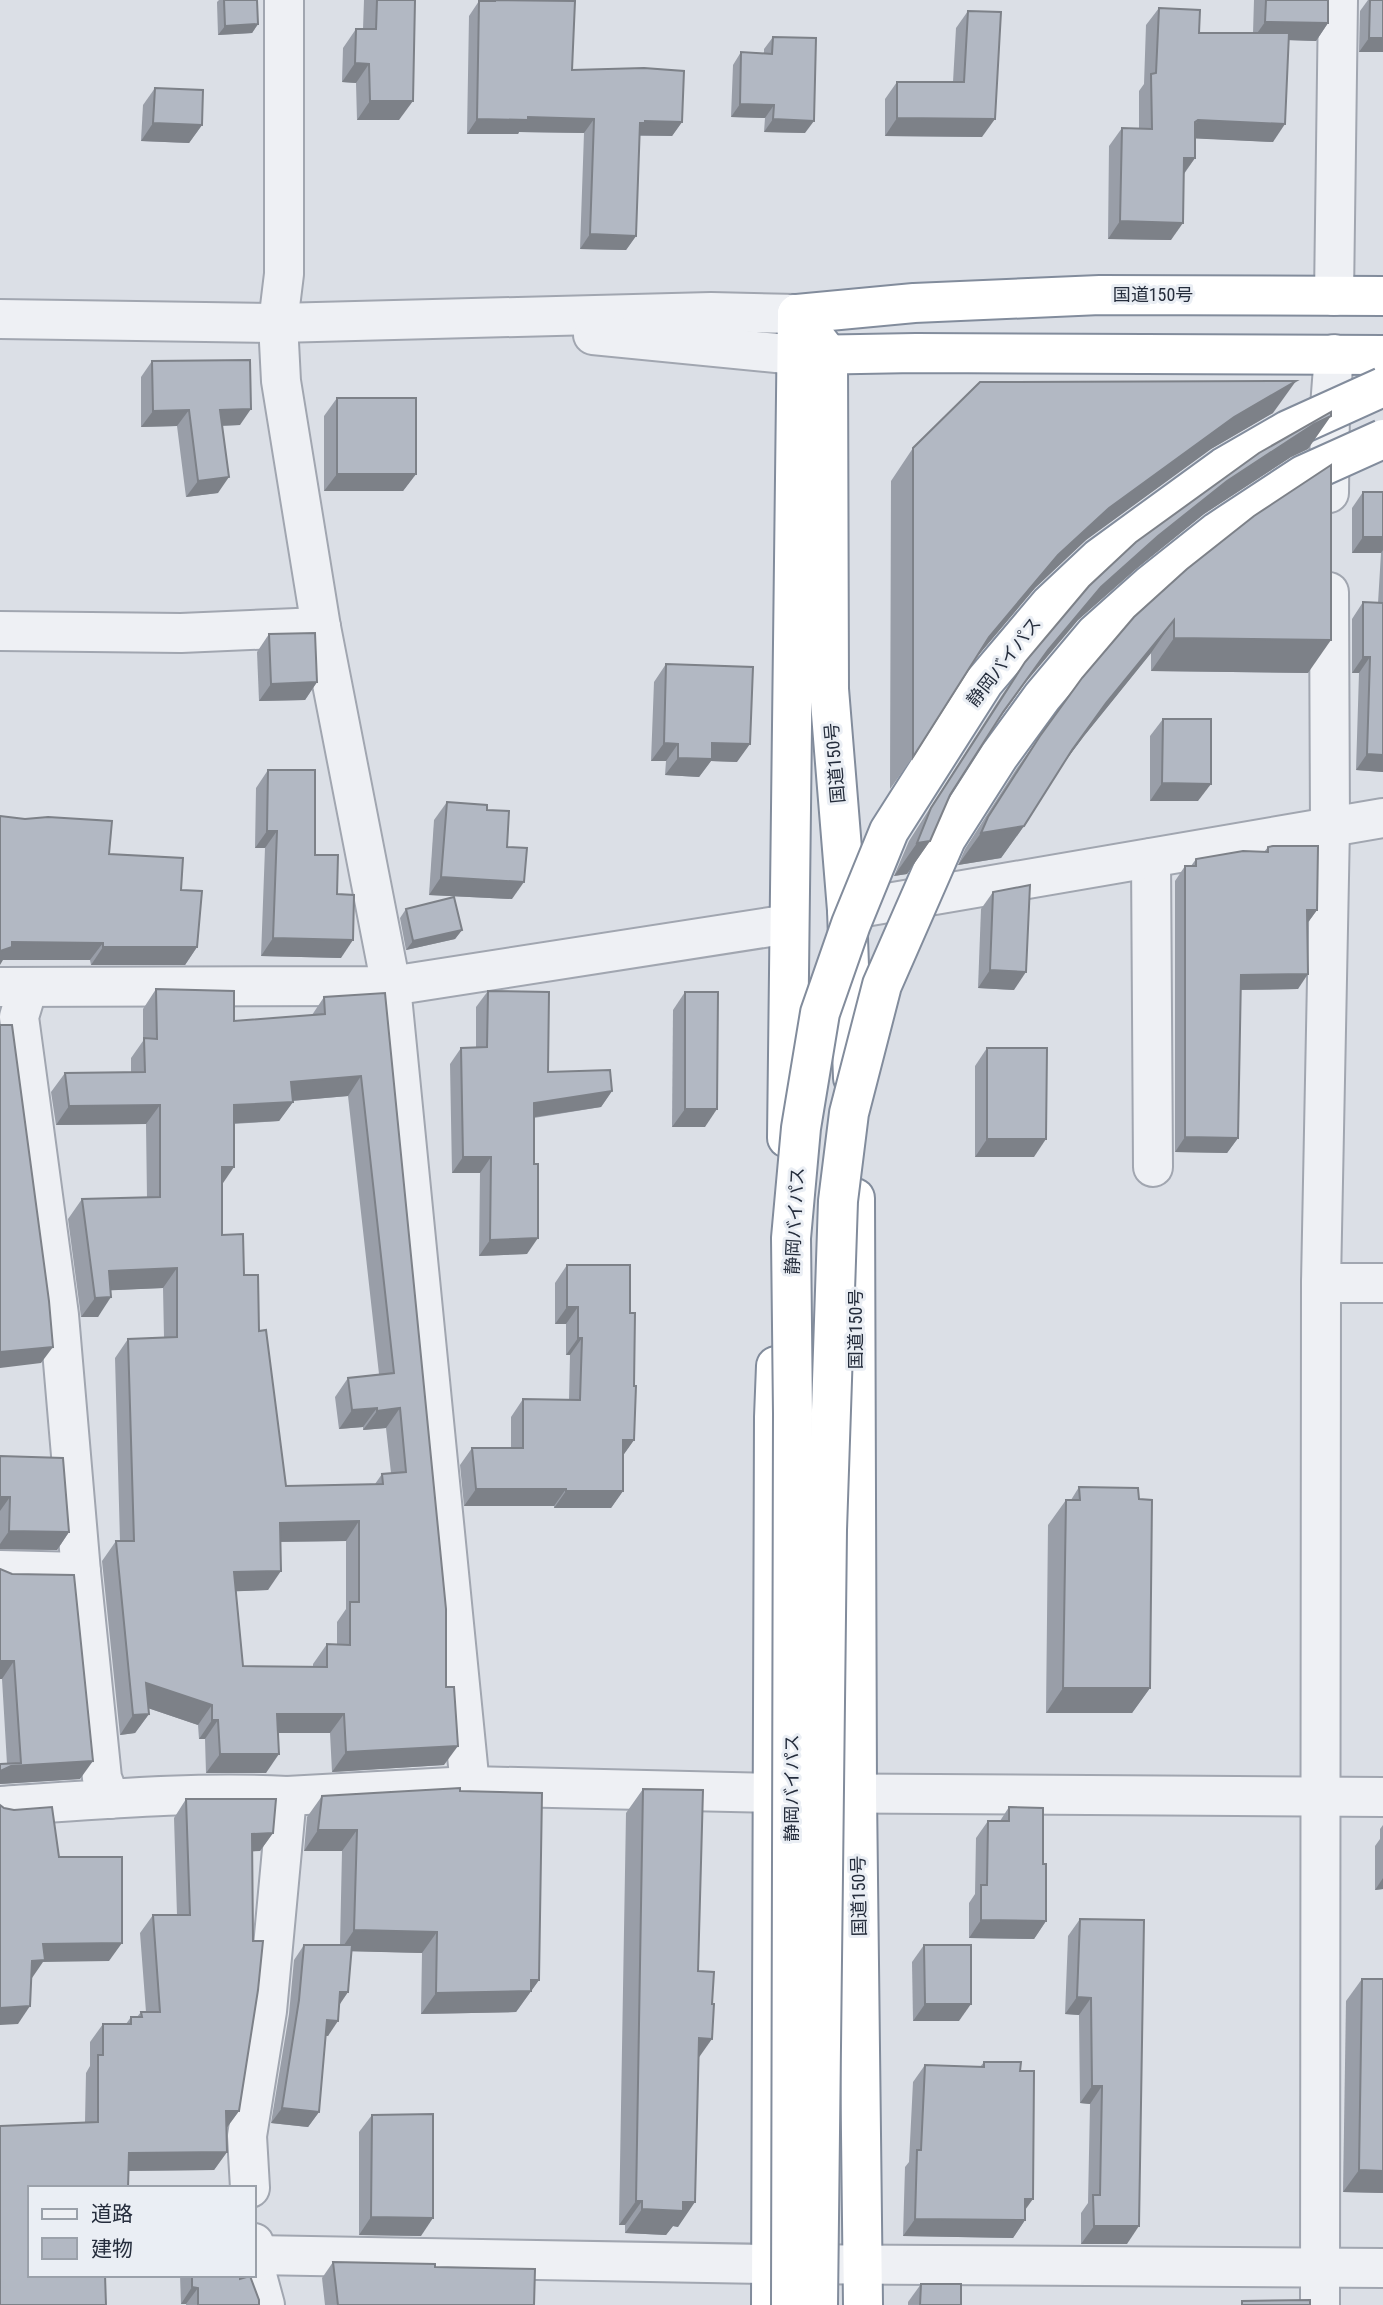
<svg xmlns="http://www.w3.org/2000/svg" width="1383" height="2305" font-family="'Roboto Condensed','Noto Sans JP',sans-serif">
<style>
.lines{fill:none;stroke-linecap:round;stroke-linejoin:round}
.minor-casing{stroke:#a1a6b0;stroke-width:42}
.tertiary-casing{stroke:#a1a6b0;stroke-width:42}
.trunk-casing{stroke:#828c9c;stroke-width:42}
.minor{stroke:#eef0f4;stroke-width:38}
.tertiary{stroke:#eef0f4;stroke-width:38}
.trunk{stroke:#fff;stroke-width:38}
.trunk-bridge-casing{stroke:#828c9c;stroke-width:42;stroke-linecap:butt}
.trunk-bridge{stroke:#fff;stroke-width:38}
.wall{fill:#999ea8;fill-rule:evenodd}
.shaded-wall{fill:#7d8188}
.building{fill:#b2b8c3;stroke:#7d8188;stroke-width:2;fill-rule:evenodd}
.labels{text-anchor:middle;stroke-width:6;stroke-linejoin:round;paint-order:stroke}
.street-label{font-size:18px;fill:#252d3c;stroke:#eaeef4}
</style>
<rect width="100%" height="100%" fill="#dbdfe6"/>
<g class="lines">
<!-- minor casing -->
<g class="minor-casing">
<g id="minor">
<path d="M284 0V274L278 323 281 381 321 627 391 986 470 1786"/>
<path d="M1334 296 1338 0"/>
<path d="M1329 493 1330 407 1334 354"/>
<path d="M0 631 181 633 321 627"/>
<path d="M1151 858 1153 1167"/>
<path d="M847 910 1383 818"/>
<path d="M0 987 391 986 789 924"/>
<path d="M28 987 19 1017 59 1315 81 1572 102 1778 110 1799"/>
<path d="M1321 1283H1383"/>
<path d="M0 1570 81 1572"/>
<path d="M0 1806C95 1800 192 1791 287 1796L470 1786 773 1793 1383 1797"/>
<path d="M250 2188 247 2136 267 2011 287 1796"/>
<path d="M254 2243 255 2268 265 2305"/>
<path d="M254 2255 771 2264 1383 2268"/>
<path d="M1320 2305 1321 1283 1330 827 1329 592"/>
</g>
</g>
<!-- tertiary casing -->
<g class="tertiary-casing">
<g id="tertiary">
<path d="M0 319 278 323 711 312 797 314"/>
<path d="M593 335 796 355"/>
</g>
</g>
<!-- trunk casing -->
<g class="trunk-casing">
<g id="trunk">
<path d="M797 314 828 354 829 689 847 910 853 1078"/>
<path d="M797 314 914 303 1100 295 1383 296"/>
<path d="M804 355 916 353 1383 355"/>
<path d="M787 1138 797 314"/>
<path d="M855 1198 857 1793 863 2305"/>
<path d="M771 2305 774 1417 776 1366"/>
</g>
</g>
<!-- minor -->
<use href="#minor" class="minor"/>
<!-- tertiary -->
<use href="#tertiary" class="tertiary"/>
<!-- trunk -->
<use href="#trunk" class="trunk"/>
<!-- trunk-bridge casing -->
<g class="trunk-bridge-casing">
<g id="trunk-bridge">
<path d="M791 2305 793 1413 791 1238 801 1128 820 1013 851 924 889 831 984 682 1050 604 1099 558 1224 467 1288 430 1383 387"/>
<path d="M818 2305 827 1530 838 1201 849 1113 882 985 946 839 999 756 1042 697 1095 634 1150 585 1218 531 1303 475 1383 439"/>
</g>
</g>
<!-- trunk-bridge -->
<use href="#trunk-bridge" class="trunk-bridge"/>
</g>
<!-- wall -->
<g class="wall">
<path d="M219 0H257L258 24 252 33 218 35 217 2Z"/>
<path d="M364 0H415L399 120H357L356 83 342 82 343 48 356 29H363Z"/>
<path d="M493 0H558L572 70 682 122 672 136H639L636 236 626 250 580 249 584 133 519 132 518 134H467L469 16 479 1H492Z"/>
<path d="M1254 0H1328V23L1316 41 1289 40 1273 142 1195 138V158L1184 174 1171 240 1108 239 1109 146 1122 128 1139 129V91L1144 84 1146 25 1159 8 1199 33H1253Z"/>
<path d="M1368 0H1383V52H1359L1360 11Z"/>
<path d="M968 11 982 137 885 136V99L897 82H953L956 28Z"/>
<path d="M773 37 805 133 764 132 765 118 731 117 733 65 741 52 764 53V49Z"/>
<path d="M155 88 202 125 189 143 141 141 143 105Z"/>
<path d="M152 361 240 425 223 426 218 493 186 497 177 426 141 427V377Z"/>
<path d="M337 398 416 474 403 491H324V416Z"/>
<path d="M1273 413 1211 449 1086 540 1035 588 974 660 913 757 890 789 891 481 913 448Z"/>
<path d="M1308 449 1291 457 1204 514 1136 569 1078 620 1025 683 997 722 950 795 930 841 907 874 894 876 909 841 1002 695 1025 662 1259 453Z"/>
<path d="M1363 492H1383V772L1356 770 1359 673H1352V619L1363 602 1378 603 1381 553H1352V508Z"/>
<path d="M1187 569 1308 673 1151 671V653L1084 736 1065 761 1024 826 1001 858 958 865 965 849 1017 768 1040 736Z"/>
<path d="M269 634 317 682 305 700 259 701 257 652Z"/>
<path d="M666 664 737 762 711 761 699 777 665 775 666 761H651L654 682Z"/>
<path d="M1163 719 1198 801H1150V736Z"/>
<path d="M268 770 315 855 341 958 261 956 265 848H255L256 788Z"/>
<path d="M447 802 487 810 507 847 512 899 429 895 434 820Z"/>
<path d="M0 816 109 854 181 890 197 947 185 965H91L90 960H3Z"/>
<path d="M1268 847 1317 910 1307 924 1298 989 1240 990 1238 1138 1227 1153 1175 1152V881L1185 866H1191L1196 859 1264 852Z"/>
<path d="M993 892 1014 990 978 988 981 909Z"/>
<path d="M406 909 462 930 455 939 406 950 400 918Z"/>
<path d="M156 989 234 1021 312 1015 324 997 385 993 444 1765 332 1772 330 1733H278L266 1773H206L205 1739H199L198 1725 148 1708 149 1714 135 1733 120 1735 102 1561 116 1541H120L115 1358 128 1339 164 1337 163 1288 111 1290 98 1317H81L68 1219 82 1199 147 1198 146 1124 56 1125 51 1092 65 1073 131 1072V1058L143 1041V1009ZM348 1096 379 1374 348 1378 335 1397 339 1429 363 1427V1430L386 1428 391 1473 382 1474 375 1484 286 1486 259 1331 244 1275 222 1235V1184L234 1124 279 1121 293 1102 292 1101ZM346 1541V1609L337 1622V1645L327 1644 313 1664V1667L243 1666 236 1591 268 1590 280 1542Z"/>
<path d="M488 991 548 1072 612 1091 601 1107 534 1118 527 1254 479 1256 480 1173H452L450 1064 461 1048H476V1007Z"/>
<path d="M685 992 705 1127H672L673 1010Z"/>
<path d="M987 1048 1034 1157H975V1066Z"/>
<path d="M567 1265 630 1313 634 1386V1440L623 1455V1491L611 1508H554V1506H464L460 1465 472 1448H511V1417L523 1399 569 1400 570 1355H566V1324H555V1283Z"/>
<path d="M0 1456 69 1532 57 1550 0 1549Z"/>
<path d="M1079 1487 1150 1688 1132 1713H1046L1048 1525 1066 1500H1071Z"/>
<path d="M0 1569 80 1779 0 1784V1764H7L2 1679H0Z"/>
<path d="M643 1789 698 1971 699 2058 678 2227 673 2226 666 2235 625 2233V2225H619L626 1813Z"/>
<path d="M460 1791 539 1980 516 2012 421 2014 422 1953 351 1951 348 1992 339 2004 328 2036H325L319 2112 308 2127 271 2123 289 2014 294 1960 304 1945H340L342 1851H304L307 1817 322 1796Z"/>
<path d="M186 1799 273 1833 260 1851H252L239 2111 226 2128 227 2152 214 2170 128 2171 30 2188 85 2122 86 2073 90 2066V2042L103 2024H126L131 2017H137L141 2012H146L140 1933 153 1915H177L174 1818Z"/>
<path d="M1009 1807 1043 1864 1046 1921 1034 1939 969 1938V1903L975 1894 976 1838 988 1821H1000Z"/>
<path d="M1383 1825V1889L1375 1890V1846L1380 1839V1829Z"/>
<path d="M1080 1919 1127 2244H1081V2213L1088 2203 1090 2104 1080 2103 1079 2015 1065 2014 1068 1936Z"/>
<path d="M924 1945 959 2021H913L912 1962Z"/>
<path d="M1362 1979 1383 2193 1343 2192 1346 2001Z"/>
<path d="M984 2062 1020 2071 1025 2220 1013 2238 903 2236 905 2167 909 2162 913 2082 925 2065 980 2067Z"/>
<path d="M372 2115 421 2236 359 2235V2132Z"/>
<path d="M333 2262 435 2267 534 2305H325L322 2278Z"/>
<path d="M180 2275H240V2279L259 2305H186V2304H181Z"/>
<path d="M921 2284 961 2305H908V2302Z"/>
</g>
<!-- shaded-wall -->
<g class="shaded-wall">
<path d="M1265 22 1328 23 1316 41 1253 39Z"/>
<path d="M258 24 252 33 218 35 225 26Z"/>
<path d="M1369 38H1383V52H1359Z"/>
<path d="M355 63 369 64 356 83 342 82Z"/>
<path d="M370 101H413L399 120H357Z"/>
<path d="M740 104 774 105 765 118 731 117Z"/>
<path d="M528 117 594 119 584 133 519 132 518 134H467L477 119Z"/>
<path d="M897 118 995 119 982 137 885 136Z"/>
<path d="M773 119 814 121 805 133 764 132Z"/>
<path d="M1198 120 1285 124 1273 142 1185 138Z"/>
<path d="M645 121 682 122 672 136 636 135 640 123Z"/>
<path d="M153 123 202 125 189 143 141 141Z"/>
<path d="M1184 158H1195L1182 176Z"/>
<path d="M1120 221 1183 223 1171 240 1108 239Z"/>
<path d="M590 234 636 236 626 250 580 249Z"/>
<path d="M1296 381 1273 413 1211 449 1086 540 1035 588 966 670 989 637 1058 555 1109 508 1234 417Z"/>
<path d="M251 409 240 425 209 426 220 410Z"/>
<path d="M189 410 177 426 141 427 153 411Z"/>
<path d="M1331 416 1308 449 1291 457 1204 514 1136 569 1078 620 1025 683 981 744 1048 650 1101 587 1158 536 1227 481 1314 424Z"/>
<path d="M337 474H416L403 491H324Z"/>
<path d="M229 477 218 493 186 497 198 481Z"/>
<path d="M1363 537H1383V550L1381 553H1352Z"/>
<path d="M1174 620 1151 653 1084 736 1049 783 1106 703Z"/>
<path d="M1174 638 1331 640 1308 673 1151 671Z"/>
<path d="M1363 657H1370L1359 673H1352Z"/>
<path d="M317 682 305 700 259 701 271 684Z"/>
<path d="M664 743 678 744 666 761H651Z"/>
<path d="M712 743 750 744 737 762 711 761 699 777 665 775 678 758Z"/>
<path d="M1367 754 1383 755V772L1356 770Z"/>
<path d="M1162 783 1211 784 1198 801H1150Z"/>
<path d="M1024 826 1001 858 958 865 981 833Z"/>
<path d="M267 831H277L265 848H255Z"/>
<path d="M930 841 907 874 894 876 917 843Z"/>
<path d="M441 877 524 882 512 899 429 895Z"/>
<path d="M1307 910H1317L1306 925Z"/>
<path d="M462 930 455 939 406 950 413 941Z"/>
<path d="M273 938 353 940 341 958 261 956Z"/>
<path d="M12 942 103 943 90 960H3L0 965V951Z"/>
<path d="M103 947H197L185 965H91Z"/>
<path d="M990 970 1026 972 1014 990 978 988Z"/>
<path d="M1308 974 1298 989 1230 990 1241 975Z"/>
<path d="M361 1076 348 1096 278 1102 291 1082Z"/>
<path d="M612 1091 601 1107 522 1119 534 1103Z"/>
<path d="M293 1102 279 1121 220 1124 234 1105Z"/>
<path d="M160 1105 146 1124 56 1125 69 1106Z"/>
<path d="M685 1109H717L705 1127H672Z"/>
<path d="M1185 1137 1238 1138 1227 1153 1175 1152Z"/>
<path d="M987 1139H1046L1034 1157H975Z"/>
<path d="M463 1157H491L480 1173H452Z"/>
<path d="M222 1167H234L221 1186Z"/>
<path d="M538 1238 527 1254 479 1256 490 1240Z"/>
<path d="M177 1268 163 1288 96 1291 109 1271Z"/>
<path d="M111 1297 98 1317H81L95 1298Z"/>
<path d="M567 1307H578L566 1324H555Z"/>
<path d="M578 1338H582L570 1355H566Z"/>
<path d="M53 1347 41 1363 0 1368V1352Z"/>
<path d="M377 1408 363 1427 339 1429 352 1410Z"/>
<path d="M400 1408 386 1428 363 1430 377 1411Z"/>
<path d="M623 1440H634L622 1457Z"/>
<path d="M476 1489H566L554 1506H464Z"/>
<path d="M566 1491H623L611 1508H554Z"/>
<path d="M0 1497H10L0 1511Z"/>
<path d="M359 1521 346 1541 266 1542 280 1523Z"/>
<path d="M9 1531 69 1532 57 1550 0 1549V1544Z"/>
<path d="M281 1571 268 1590 220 1592 234 1572Z"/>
<path d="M0 1661H14L2 1679H0Z"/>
<path d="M146 1683 212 1705 198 1725 133 1703Z"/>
<path d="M1063 1688H1150L1132 1713H1046Z"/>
<path d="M149 1714 135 1733 120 1735 133 1715Z"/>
<path d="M277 1714H344L330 1733H263Z"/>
<path d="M212 1720H218L205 1739H199Z"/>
<path d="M458 1746 444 1765 332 1772 346 1752Z"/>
<path d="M220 1754H279L266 1773H206Z"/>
<path d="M93 1761 80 1779 0 1784V1771L11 1766Z"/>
<path d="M318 1830H357L342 1851H304Z"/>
<path d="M273 1833 260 1851 240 1852 252 1834Z"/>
<path d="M1383 1878V1889L1375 1890Z"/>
<path d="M981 1920 1046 1921 1034 1939 969 1938Z"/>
<path d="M354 1930 437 1932 422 1953 340 1951Z"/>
<path d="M122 1943 109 1961 43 1962 32 1978 19 1979 43 1944Z"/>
<path d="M531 1980H539L516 2012 421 2014 436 1993Z"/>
<path d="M340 1992H348L338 2007Z"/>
<path d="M1077 1997 1091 1998 1079 2015 1065 2014Z"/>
<path d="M925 2004H971L959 2021H913Z"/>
<path d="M30 2006 18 2024 0 2025V2008Z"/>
<path d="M327 2020 338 2021 328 2036 316 2035Z"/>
<path d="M699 2038 712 2039 695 2063Z"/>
<path d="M1092 2086H1102L1090 2104 1080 2103Z"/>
<path d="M282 2108 319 2112 308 2127 271 2123Z"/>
<path d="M226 2111H239L226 2129Z"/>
<path d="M227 2152 214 2170 116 2171 129 2153Z"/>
<path d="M1359 2170 1383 2171V2193L1343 2192Z"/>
<path d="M1025 2199H1033L1020 2217Z"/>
<path d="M636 2201H642L625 2225H619Z"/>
<path d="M683 2202H695L678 2227 673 2226 666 2235 625 2233 642 2209Z"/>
<path d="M371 2217 433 2218 421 2236 359 2235Z"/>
<path d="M915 2219 1025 2220 1013 2238 903 2236Z"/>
<path d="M1094 2226H1139L1127 2244H1081Z"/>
<path d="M192 2287 198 2288 186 2304H181Z"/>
</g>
<!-- building -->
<g class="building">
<path d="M224 0H257L258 24 225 26Z"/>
<path d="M377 0H415L413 101H370L369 64 355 63 356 29H376Z"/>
<path d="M495 0 575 1 572 70 644 68 684 71 682 122 645 121V123H640L636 236 590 234 594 119 528 117V120L477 119 479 1H495Z"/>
<path d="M1266 0H1328V23L1265 22Z"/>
<path d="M1370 0H1383V38H1369Z"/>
<path d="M1159 8 1200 10 1199 33H1289L1285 124 1198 120 1195 122V158H1184L1183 223 1120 221 1122 128 1152 129 1151 74 1156 73Z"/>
<path d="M968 11 1001 12 995 119 897 118V82H964Z"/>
<path d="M773 37 816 38 814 121 773 119 774 105 740 104 741 52 772 54Z"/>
<path d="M155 88 203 90 202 125 153 123Z"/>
<path d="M250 360 251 409 220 410 229 477 198 481 189 410 153 411 152 361Z"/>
<path d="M1296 381 1234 417 1109 508 1058 555 989 637 913 757V448L980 382Z"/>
<rect x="337" y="398" width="79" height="76"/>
<path d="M1331 412V416L1314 424 1227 481 1158 536 1101 587 1048 650 1003 712 950 795 930 841 917 843 931 808 1025 662 1089 586 1136 542 1259 453Z"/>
<path d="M1331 465V640L1174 638V620L1106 703 1072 750 1024 826 981 833 988 817 1040 736 1082 678 1134 617 1187 569 1254 516Z"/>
<rect x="1363" y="492" width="20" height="45"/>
<path d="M1363 602 1383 603V755L1367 754 1370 657H1363Z"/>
<path d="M315 633 317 682 271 684 269 634Z"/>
<path d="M666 664 753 667 750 744 712 743V759L678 758V744L664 743Z"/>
<path d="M1163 719H1211V784L1162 783Z"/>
<path d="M268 770H315V855H338L337 894 354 895 353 940 273 938 277 831H267Z"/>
<path d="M447 802 487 805V810L509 811 507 847 527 848 524 882 441 877Z"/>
<path d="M0 816 25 819 48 817 112 821 109 854 183 858 181 890 202 891 197 947H103V943L12 942V947L0 951Z"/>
<path d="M1273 846H1318L1317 910H1307L1308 974 1241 975 1238 1138 1185 1137V866H1196V859L1243 851 1268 852V847Z"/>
<path d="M1030 885 1026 972 990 970 993 892Z"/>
<path d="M454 897 462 930 413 941 406 909Z"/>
<path d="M156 989 234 991V1021L325 1014 324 997 385 993 446 1609V1687H454L458 1746 346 1752 344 1714H277L279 1754H220L218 1720H212V1705L146 1683 149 1714 133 1715 116 1541H134L128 1339 177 1337V1268L109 1271 111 1297 95 1298 82 1199 160 1197V1105L69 1106 65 1073 145 1072 144 1038 157 1039ZM361 1076 394 1373 348 1378 352 1410 377 1408V1411L400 1408 406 1472 382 1474 383 1484 286 1486 266 1330 259 1331 258 1275H244L243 1234 222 1235V1167H234V1105L293 1102 291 1082ZM359 1521V1602H350V1645L327 1644V1667L243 1666 234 1572 281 1571 280 1523Z"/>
<path d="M488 991 549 992 548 1072 610 1070 612 1091 534 1103V1164H538V1238L490 1240 491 1157H463L461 1048 487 1047Z"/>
<path d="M685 992H718L717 1109H685Z"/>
<path d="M0 1025H12L49 1301 53 1347 0 1352Z"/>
<path d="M987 1048H1047L1046 1139H987Z"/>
<path d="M567 1265H630V1313H635L634 1386H636L634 1440H623V1491H566V1489H476L472 1448H523V1399L580 1400 582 1338H578V1307H567Z"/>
<path d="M0 1456 63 1458 69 1532 9 1531 10 1497H0Z"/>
<path d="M1079 1487 1138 1488 1139 1499 1152 1500 1150 1688H1063L1066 1500H1080Z"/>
<path d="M0 1569 12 1574 74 1575 93 1761 11 1766 0 1771V1764L21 1763 14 1661H0Z"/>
<path d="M460 1788V1791L542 1793 539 1980H531V1991L436 1993 437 1932 354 1930 357 1830H318L322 1796Z"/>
<path d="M643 1789 703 1790 698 1971 714 1972 712 2004H714L712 2039 699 2038 695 2202H683V2211L642 2209V2201H636Z"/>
<path d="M186 1799H276L273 1833 252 1834 253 1941H263L258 1990 239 2111H226L227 2152 129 2153 128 2188H30V2275H105L106 2305H0V2126L98 2122V2055H103V2024H131V2017H142L141 2012H160L153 1915H190Z"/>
<path d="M0 1805 4 1808 14 1810 52 1807 59 1857H122V1943L43 1944 45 1960 32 1961 30 2006 0 2008Z"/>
<path d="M1009 1807 1043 1808V1864H1046V1921L981 1920V1885H987L988 1821H1009Z"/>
<path d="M1080 1919 1144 1920 1139 2226H1094L1093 2195H1100L1102 2086H1092L1091 1998 1077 1997Z"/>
<path d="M304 1945H352L348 1992H340L338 2021 327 2020 319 2112 282 2108 299 2000Z"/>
<path d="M924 1945H971V2004H925Z"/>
<path d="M1362 1979H1383V2171L1359 2170Z"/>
<path d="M984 2062H1021L1020 2071H1034L1033 2199H1025V2220L915 2219 917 2150H921L925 2065 984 2067Z"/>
<path d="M433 2114V2218L371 2217 372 2115Z"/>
<path d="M333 2262 435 2264V2267L535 2269 534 2305H338Z"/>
<path d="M192 2275H240V2279L250 2276 259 2300V2305H198V2288L192 2287Z"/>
<path d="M921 2284H961V2305H920Z"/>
<path d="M1310 2300V2305H1242V2301Z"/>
</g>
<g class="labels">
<!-- street labels -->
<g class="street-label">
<text x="1153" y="301">国道150号</text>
<text transform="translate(1004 662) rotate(-52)" y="6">静岡バイパス</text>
<text transform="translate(835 763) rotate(-95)" y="6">国道150号</text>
<text transform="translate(795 1221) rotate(-87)" y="6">静岡バイパス</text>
<text transform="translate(856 1329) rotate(-90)" y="6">国道150号</text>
<text transform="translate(792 1788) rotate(-90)" y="6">静岡バイパス</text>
<text transform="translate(859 1896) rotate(-91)" y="6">国道150号</text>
</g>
</g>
<!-- legend -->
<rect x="28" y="2186" width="228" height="91" fill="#eaeef4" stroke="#9ba1aa" stroke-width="2"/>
<rect x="42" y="2209" width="35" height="10" fill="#eef0f4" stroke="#9ba1aa" stroke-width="2"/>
<text x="91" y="2221" font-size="21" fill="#252d3c">道路</text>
<rect x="42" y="2238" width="35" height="21" fill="#b2b8c3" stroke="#9ba1aa" stroke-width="2"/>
<text x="91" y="2256" font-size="21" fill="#252d3c">建物</text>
</svg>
